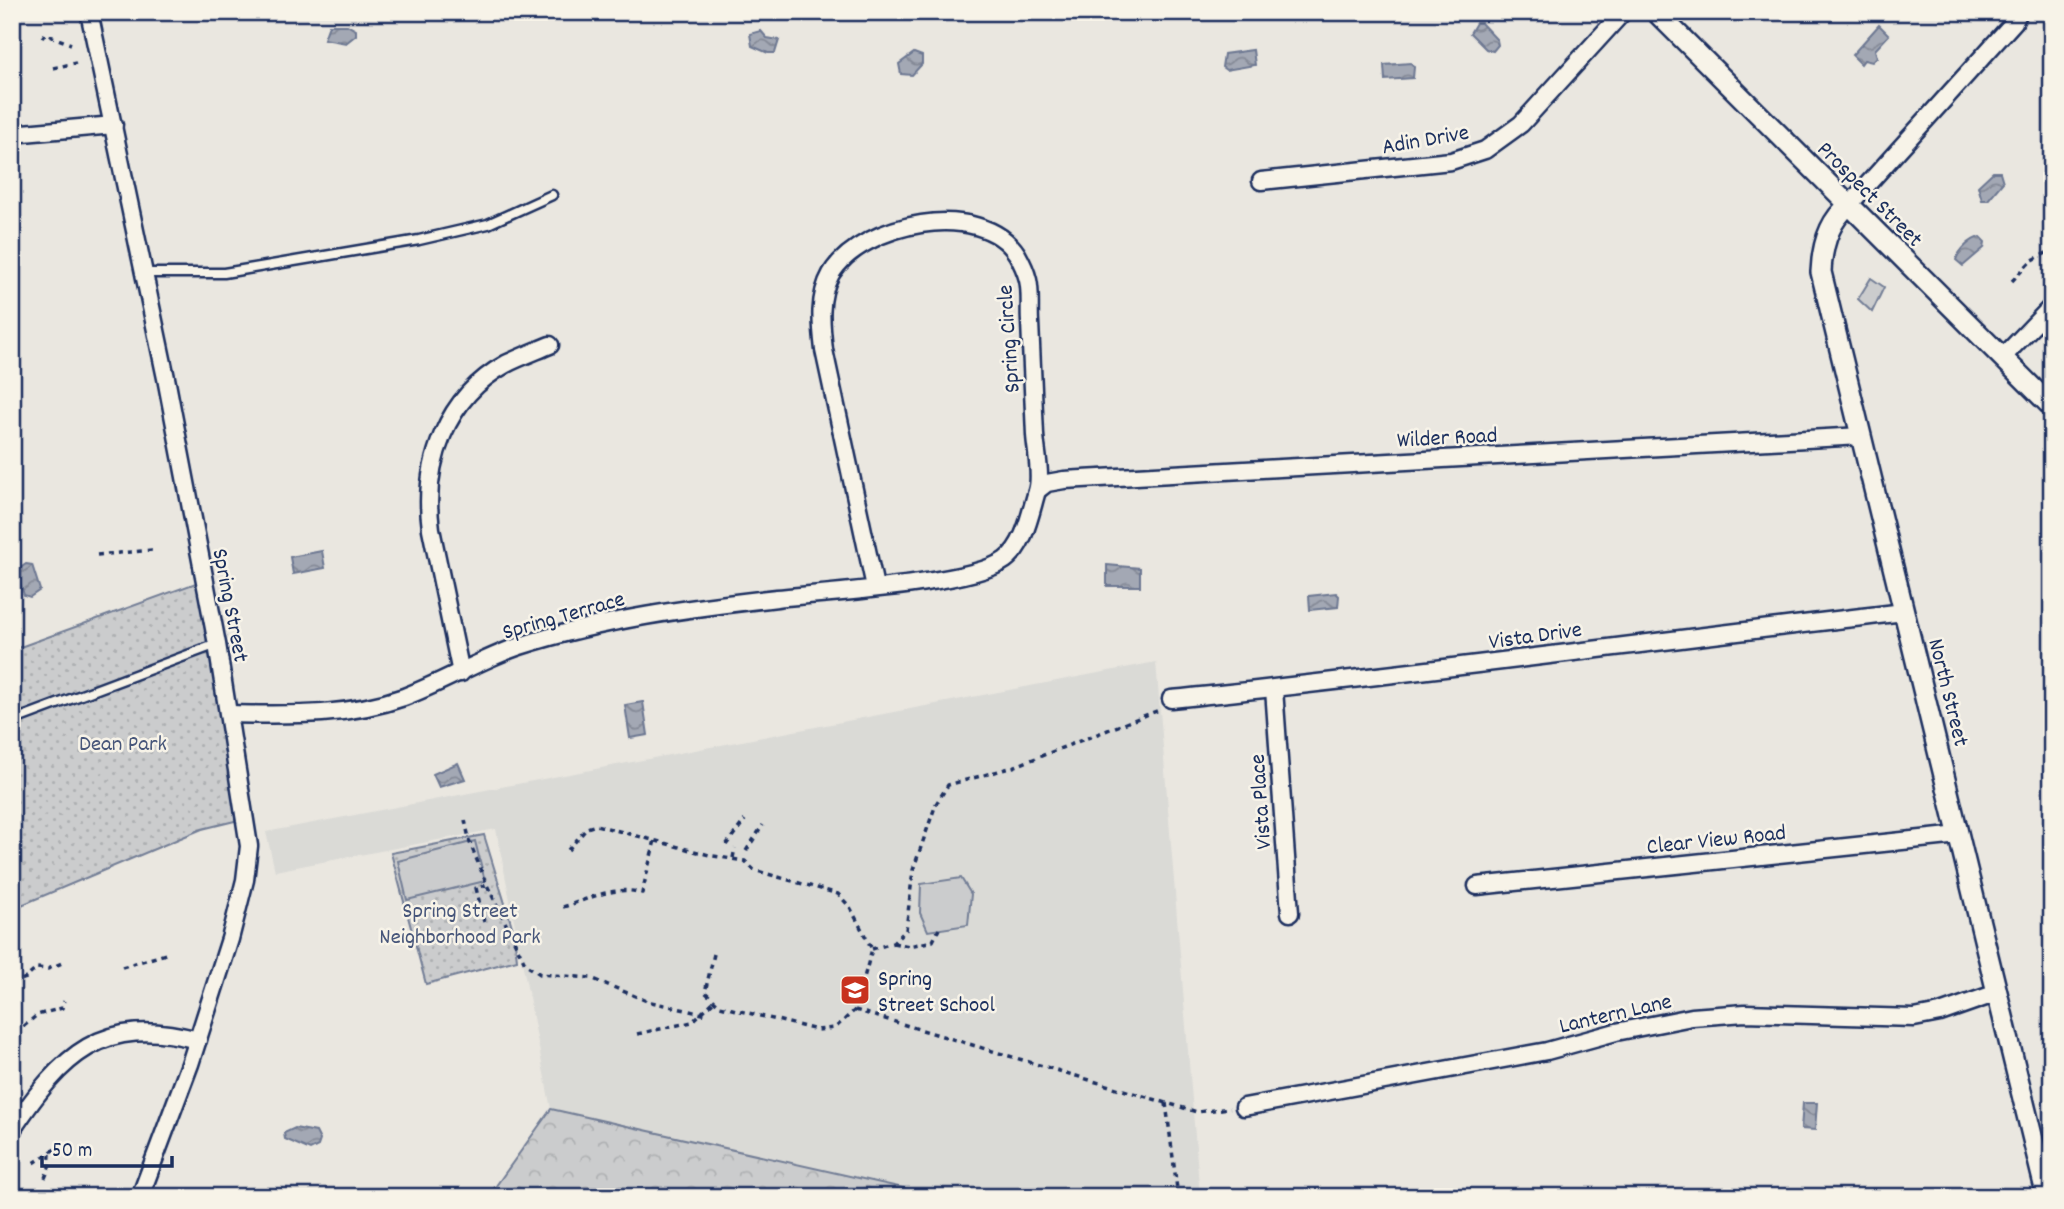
<svg xmlns="http://www.w3.org/2000/svg" width="2064" height="1209" font-family="Dekko,sans-serif">
<style>
.built{fill:#dadad6}
.green{fill:url(#green-dots);stroke:#737e96;stroke-width:2}
.forest{fill:url(#forest-crowns);stroke:#737e96;stroke-width:2}
.pitch{fill:#cbcccd;stroke:#737e96;stroke-width:2}
.water{fill:url(#water-waves);stroke:#6d7892;stroke-width:2}
.lines{fill:none;stroke-linecap:round;stroke-linejoin:round}
.service-casing{stroke:#1b2f5e;stroke-width:13}
.minor-casing{stroke:#1b2f5e;stroke-width:21}
.tertiary-casing{stroke:#1b2f5e;stroke-width:24}
.path{stroke:#1b2f5e;stroke-width:3.5;stroke-dasharray:5 5;stroke-linecap:butt}
.service{stroke:#f7f3e8;stroke-width:8}
.minor{stroke:#f7f3e8;stroke-width:16}
.tertiary{stroke:#f7f3e8;stroke-width:19}
.labels{text-anchor:middle;stroke-width:5;stroke-linejoin:round;paint-order:stroke}
.street-label{font-size:23px;fill:#1b2f5e;stroke:#f7f3e8}
.park-label{font-size:23px;fill:#47567a;stroke:#f7f3e8}
.poi-label{font-size:23px;fill:#1b2f5e;stroke:#f7f3e8;text-anchor:start}
</style>
<defs>
<pattern id="green-dots" width="8" height="8" patternUnits="userSpaceOnUse" patternTransform="scale(1.75)"><rect width="8" height="8" fill="#cbcccd"/><path d="M2 2h.1M6 6h.1" fill="none" stroke="#aeb0b2" stroke-width="1.8" stroke-linecap="round"/></pattern>
<pattern id="forest-crowns" width="20" height="18" patternUnits="userSpaceOnUse" patternTransform="scale(1.75)"><rect width="20" height="18" fill="#cbcccd"/><path d="M2 6a3 3 0 1 1 6 0M12 15a3 3 0 1 1 6 0" fill="none" stroke="#aeb0b2"/></pattern>
<pattern id="water-waves" width="16" height="10" patternUnits="userSpaceOnUse" patternTransform="scale(1.75)"><rect width="16" height="10" fill="#a3a8b4"/><path d="M0 5q4-4 8 0t8 0" fill="none" stroke="#848996"/></pattern>
</defs>
<rect width="100%" height="100%" fill="#eae7e0"/>
<filter id="ink" filterUnits="userSpaceOnUse"><feTurbulence type="fractalNoise" baseFrequency=".0143" numOctaves="2"/><feDisplacementMap in="SourceGraphic" scale="14" xChannelSelector="R" yChannelSelector="G"/><feConvolveMatrix kernelMatrix="1 2 1 2 8 2 1 2 1" color-interpolation-filters="sRGB"/></filter>
<g filter="url(#ink)">
<!-- built -->
<path class="built" d="M1156 662 1200 1197H943L551 1109 496 829 275 871 266 832Z"/>
<!-- green -->
<g class="green">
<path d="M204 580 247 818 202 829 12 909V650Z"/>
<path d="M484 835 514 933 517 960 426 984 391 853Z"/>
</g>
<!-- forest -->
<path class="forest" d="M551 1109 943 1197H488Z"/>
<!-- pitch -->
<g class="pitch">
<path d="M1871 278 1884 287 1872 312 1858 299Z"/>
<path d="M475 841 485 881 407 900 398 861Z"/>
<path d="M961 878 971 894 968 925 928 931 920 913 921 884Z"/>
</g>
<!-- water -->
<g class="water">
<path d="M1476 23H1481L1497 40 1498 45 1493 51 1486 49 1470 33Z"/>
<path d="M329 25H347L356 30V35L346 43 324 39Z"/>
<path d="M1879 25 1889 35 1875 50 1877 57 1872 62 1864 60 1861 64 1852 55Z"/>
<path d="M761 31 767 38 779 40 775 53H768L752 46 750 34Z"/>
<path d="M1253 50 1255 65 1226 70 1222 67 1224 54Z"/>
<path d="M914 53 922 56V64L912 75 901 74 899 64Z"/>
<path d="M1411 63 1414 67 1413 78 1385 80 1384 65Z"/>
<path d="M1993 172H2000L2003 182 1988 200H1982L1978 186Z"/>
<path d="M1980 237 1985 242 1984 248 1963 266 1956 260C1959 250 1971 239 1980 237Z"/>
<path d="M322 551 325 568 293 574 290 557Z"/>
<path d="M26 564 32 565 40 590 30 597 24 595 16 571Z"/>
<path d="M1107 565 1140 568V586H1107Z"/>
<path d="M1336 593 1339 596 1338 607 1310 610 1309 596Z"/>
<path d="M643 702 648 735 630 738 625 705Z"/>
<path d="M458 763 465 779 439 787 433 774Z"/>
<path d="M1803 1103H1817L1815 1130 1801 1129Z"/>
<path d="M295 1128 316 1132 320 1140 318 1146 310 1150 285 1139 284 1133Z"/>
</g>
<g class="lines">
<!-- service casing -->
<g class="service-casing">
<g id="service">
<path d="M144 273H224L419 240 488 224 552 195"/>
<path d="M12 721 217 644"/>
</g>
</g>
<!-- minor casing -->
<g class="minor-casing">
<g id="minor">
<path d="M89 12 166 378 217 644 249 846 245 880 230 939 190 1064 140 1197"/>
<path d="M12 134 114 125"/>
<path d="M1261 181 1451 161 1485 150 1521 124 1623 12"/>
<path d="M1848 206 2014 22 2019 12"/>
<path d="M2003 357 2052 306"/>
<path d="M1038 490 1047 483 1064 480 1862 436"/>
<path d="M461 673 431 529C422 464 446 397 506 364 520 357 536 351 550 345"/>
<path d="M1274 689 1290 913"/>
<path d="M1171 699C1416 674 1660 640 1905 612"/>
<path d="M230 714C290 715 347 717 404 697 444 682 481 659 520 646 604 619 689 608 777 598 824 593 972 584 1005 560 1025 545 1030 514 1037 491 1042 476 1036 451 1035 435 1033 397 1032 360 1030 322 1029 309 1031 293 1028 280 1026 272 1021 261 1017 254 981 198 861 223 831 274 818 297 821 324 824 350L875 587"/>
<path d="M1477 886 1959 835"/>
<path d="M1244 1107 1547 1051 1616 1032 1692 1017 1745 1013 1914 1018 1940 1013 1997 993"/>
<path d="M12 1130C62 1055 102 1014 198 1040"/>
</g>
</g>
<!-- tertiary casing -->
<g class="tertiary-casing">
<g id="tertiary">
<path d="M1656 12 2052 407"/>
<path d="M1848 206C1828 222 1822 247 1821 272L2047 1197"/>
</g>
</g>
<!-- path -->
<g class="path">
<path d="M42 38 45 34 71 44"/>
<path d="M53 68 76 63"/>
<path d="M2012 281 2031 261 2052 250"/>
<path d="M97 555 153 550"/>
<path d="M465 820 470 843 487 885 526 965 540 974 591 978 647 1001 707 1015"/>
<path d="M726 845 745 820"/>
<path d="M568 850 587 828 596 825 713 856 745 861 754 870 838 894 850 907 872 949 855 1010 835 1028 817 1030 720 1006 705 992 714 954"/>
<path d="M746 851 763 825"/>
<path d="M733 858 735 848"/>
<path d="M563 907C589 899 614 885 642 893L655 840"/>
<path d="M484 922 476 888 487 885"/>
<path d="M893 943 909 946 933 941 939 929"/>
<path d="M872 949 893 943 906 930 913 870 936 804 948 785 1013 767 1159 710"/>
<path d="M122 967 166 954"/>
<path d="M12 983 26 978 37 968 48 969 62 963"/>
<path d="M855 1010 1197 1112 1230 1108"/>
<path d="M16 1033 37 1015 62 1008 64 1001"/>
<path d="M637 1034 692 1022 713 1002"/>
<path d="M1166 1103 1178 1197"/>
<path d="M34 1163 61 1145 69 1147"/>
<path d="M45 1178 49 1168 50 1154"/>
</g>
<!-- service -->
<use href="#service" class="service"/>
<!-- minor -->
<use href="#minor" class="minor"/>
<!-- tertiary -->
<use href="#tertiary" class="tertiary"/>
</g>
</g>
<!-- icons -->
<defs>
<g id="school-square" transform="scale(1.575)"><rect x="-9" y="-9" width="18" height="18" rx="4" fill="#c8321e" stroke="#f7f3e8"/><path d="M0-5L7-2L0 1L-7-2ZM-4 1L0 2.5L4 1V4Q0 6-4 4Z" fill="#fff"/></g>
</defs>
<g fill-rule="evenodd">
<use href="#school-square" x="855" y="990"/>
</g>
<g class="labels">
<!-- street labels -->
<g class="street-label">
<text transform="translate(1425 138) rotate(-10)" y="8">Adin Drive</text>
<text transform="translate(1871 193) rotate(45)" y="8">Prospect Street</text>
<text transform="translate(1007 339) rotate(-94)" y="8">Spring Circle</text>
<text transform="translate(1447 436) rotate(-3)" y="8">Wilder Road</text>
<text transform="translate(232 605) rotate(79)" y="8">Spring Street</text>
<text transform="translate(563 614) rotate(-16)" y="8">Spring Terrace</text>
<text transform="translate(1535 634) rotate(-8)" y="8">Vista Drive</text>
<text transform="translate(1950 692) rotate(76)" y="8">North Street</text>
<text transform="translate(1259 802) rotate(-94)" y="8">Vista Place</text>
<text transform="translate(1716 838) rotate(-6)" y="8">Clear View Road</text>
<text transform="translate(1615 1012) rotate(-13)" y="8">Lantern Lane</text>
</g>
<!-- park labels -->
<g class="park-label">
<text x="123" y="750">Dean Park</text>
<text x="460" y="917">Spring Street<tspan x="460" dy="26">Neighborhood Park</tspan></text>
</g>
<!-- poi labels -->
<g class="poi-label">
<text x="878" y="985">Spring<tspan x="878" dy="26">Street School</tspan></text>
</g>
</g>
<!-- margin -->
<rect width="2064" height="1209" fill="none" stroke="#f7f3e8" stroke-width="42"/>
<rect x="21" y="21" width="2022" height="1167" fill="none" stroke="#1b2f5e" stroke-width="2.5" filter="url(#ink)"/>
<!-- scale -->
<path d="M42 1156v10h130v-10" fill="none" stroke="#1b2f5e" stroke-width="3.5"/>
<text x="52" y="1156" font-size="21" fill="#1b2f5e" stroke="#f7f3e8" stroke-width="5" paint-order="stroke">50 m</text>
</svg>
